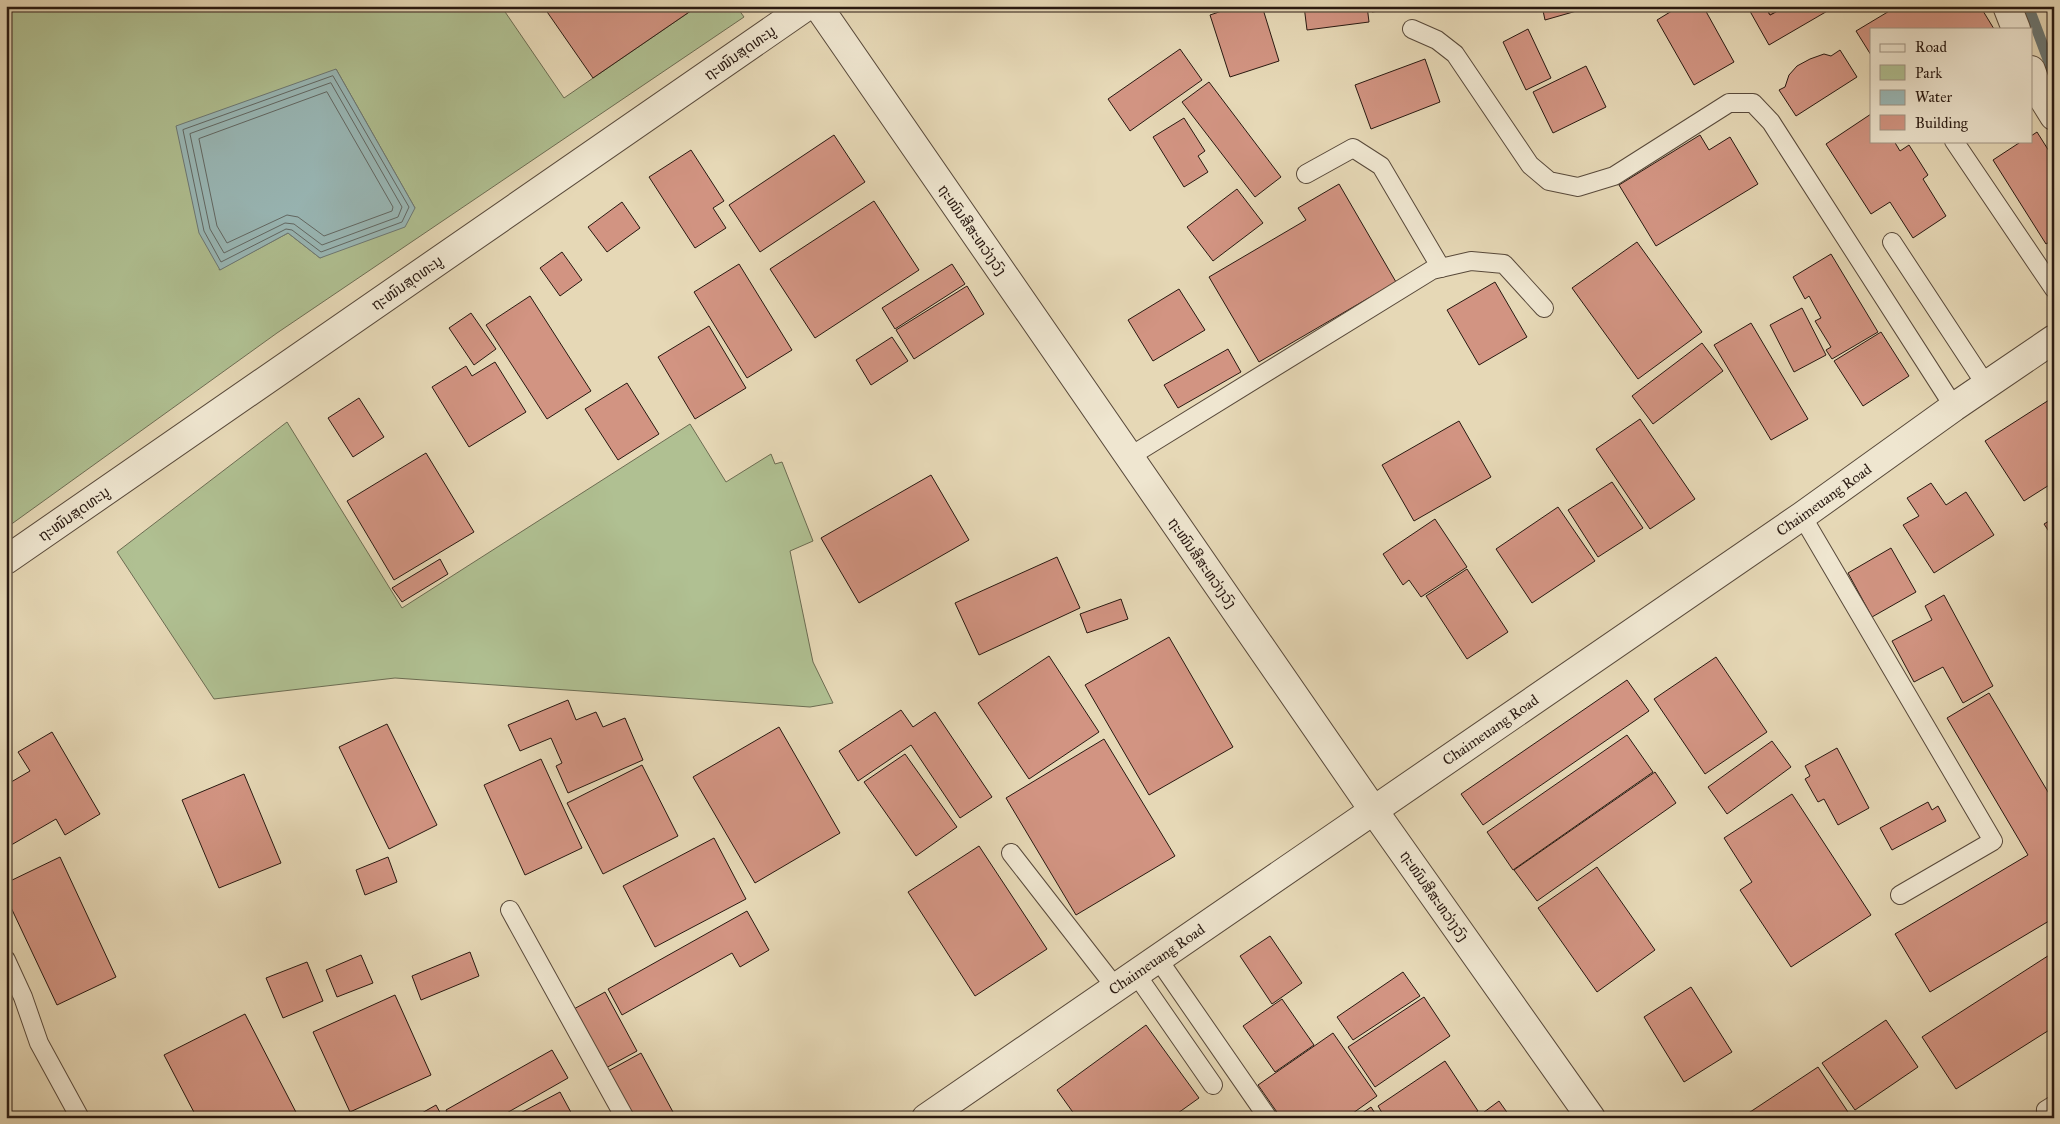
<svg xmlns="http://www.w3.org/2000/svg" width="2060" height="1124" font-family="'IM FELL Great Primer','Noto Sans Lao',serif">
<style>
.green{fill:#b0c092;stroke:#6c6c52;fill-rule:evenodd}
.water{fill:#99b8b7;stroke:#6c7875}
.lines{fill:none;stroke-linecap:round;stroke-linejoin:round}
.shore{stroke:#616864;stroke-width:1}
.stream{stroke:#6c7875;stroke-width:11}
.building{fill:#d29482;stroke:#291911}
.service-casing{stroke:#58493a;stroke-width:20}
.minor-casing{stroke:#58493a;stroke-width:30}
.service{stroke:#efe6d0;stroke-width:18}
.minor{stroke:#efe6d0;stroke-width:28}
.labels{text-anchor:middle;stroke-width:4.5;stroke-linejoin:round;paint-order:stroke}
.street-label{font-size:15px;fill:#291911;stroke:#efe6d0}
</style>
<rect width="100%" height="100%" fill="#e6d8b6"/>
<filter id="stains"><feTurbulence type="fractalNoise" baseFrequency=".004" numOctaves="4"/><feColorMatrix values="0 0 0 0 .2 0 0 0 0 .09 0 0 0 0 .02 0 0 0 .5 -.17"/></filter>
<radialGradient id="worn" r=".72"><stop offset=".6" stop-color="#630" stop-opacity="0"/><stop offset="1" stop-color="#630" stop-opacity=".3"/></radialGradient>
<!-- green -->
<g class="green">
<path d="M6 6H501L564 98 698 6H736L744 17 277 333 6 528ZM336 69 415 208 320 258 288 233 219 270Z"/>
<path d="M287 422 402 608 690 424 726 482 771 454 775 464 782 462 813 541 790 551 813 662 833 703 810 707 395 678 214 699 117 552Z"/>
</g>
<!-- water -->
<path class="water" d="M336 69 415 208 405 227 320 258 288 233 220 270 199 233 176 126Z"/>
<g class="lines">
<!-- shore -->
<g class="shore">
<path d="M333 76 409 207 402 222 321 252 292 230 286 229 221 262 204 231 183 130Z"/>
<path d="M331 83 402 207 398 217 322 245 294 224 285 223 224 253 210 229 190 134Z"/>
<path d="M327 92 393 207 392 211 324 236 298 217 287 215 227 243 217 226 199 139Z"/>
</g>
<!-- stream -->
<path class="stream" d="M2028 6 2054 75"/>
</g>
<!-- building -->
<g class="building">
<path d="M543 6H698L593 78Z"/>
<path d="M1237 6H1262L1279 61 1230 77 1210 15Z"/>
<path d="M1304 6H1367L1369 22 1307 30Z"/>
<path d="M1371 6H1405V7L1372 12Z"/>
<path d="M1542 6H1594L1545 20Z"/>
<path d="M1680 6H1703L1734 62 1694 85 1657 20Z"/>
<path d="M1747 6H1765L1770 15 1787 6H1836L1769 45Z"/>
<path d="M1765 6H1787L1770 15Z"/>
<path d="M1907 6H1980L1994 29H1871V55L1856 31 1896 7 1899 11Z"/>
<path d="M1528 29 1551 78 1526 90 1503 42Z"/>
<path d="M1180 49 1202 80 1130 131 1108 99Z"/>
<path d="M1840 50 1857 77 1796 116 1779 90 1785 87 1789 75 1797 66 1810 59 1824 54 1831 56Z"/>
<path d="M1425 59 1440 102 1371 129 1355 85Z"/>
<path d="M1586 66 1606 107 1553 133 1533 92Z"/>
<path d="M1209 82 1281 177 1255 197 1182 102Z"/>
<path d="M1871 114V141H1894L1900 151 1909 145 1928 175 1923 179 1946 216 1913 238 1890 202 1871 214 1826 144Z"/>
<path d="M1184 118 1205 151 1198 156 1208 172 1184 187 1153 137Z"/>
<path d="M2037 132 2054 159V239L2046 244 1993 160 2022 141H2031V136Z"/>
<path d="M834 135 865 182 760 252 729 205Z"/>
<path d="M1700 135 1709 150 1730 137 1758 184 1656 246 1619 185Z"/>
<path d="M691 150 724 201 713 208 726 228 695 248 649 177Z"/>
<path d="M1339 184 1396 282 1259 362 1209 277 1306 220 1298 208Z"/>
<path d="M1237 189 1263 223 1213 261 1187 227Z"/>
<path d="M874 201 919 270 815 338 770 269Z"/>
<path d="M622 202 640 228 607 252 588 227Z"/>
<path d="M1637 242 1702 332 1638 379 1572 288Z"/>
<path d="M562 252 582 280 560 296 540 268Z"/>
<path d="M1831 254 1878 332 1832 359 1826 350 1831 347 1815 321 1821 318 1809 296 1805 299 1793 277Z"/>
<path d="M739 264 792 350 747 378 694 292Z"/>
<path d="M952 264 965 284 895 329 882 308Z"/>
<path d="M1495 282 1527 337 1479 365 1447 310Z"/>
<path d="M967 286 984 314 914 359 896 330Z"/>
<path d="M1179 289 1205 330 1153 361 1128 320Z"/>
<path d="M530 296 591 391 547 419 486 325Z"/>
<path d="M1802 308 1826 355 1794 372 1770 325Z"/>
<path d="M471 313 496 349 474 365 449 328Z"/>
<path d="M1751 323 1808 419 1771 440 1714 345Z"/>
<path d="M709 326 746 388 695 419 658 357Z"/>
<path d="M1881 332 1909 376 1863 406 1834 361Z"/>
<path d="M892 337 908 361 871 385 856 360Z"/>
<path d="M1702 343 1723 371 1653 424 1632 396Z"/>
<path d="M1228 349 1241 372 1178 408 1164 385Z"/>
<path d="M495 362 526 412 469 447 432 387 466 366 472 376Z"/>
<path d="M627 383 659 434 618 460 585 409Z"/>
<path d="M359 398 384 437 353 457 328 418Z"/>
<path d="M2049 400 2054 407V482L2024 501 1985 441Z"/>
<path d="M1640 419 1695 499 1650 529 1596 449Z"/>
<path d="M1459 421 1491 477 1414 521 1382 465Z"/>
<path d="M426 453 474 532 394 580 347 501Z"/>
<path d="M931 475 969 540 859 603 821 538Z"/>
<path d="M1612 482 1643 528 1598 557 1568 510Z"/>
<path d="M1931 483 1946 505 1966 492 1994 535 1934 573 1903 525 1919 516 1907 498Z"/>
<path d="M1558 507 1595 561 1532 603 1496 549Z"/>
<path d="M2054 518V539L2044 524Z"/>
<path d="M1435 519 1467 567 1421 597 1409 580 1403 585 1383 554Z"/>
<path d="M1891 548 1916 592 1872 617 1848 573Z"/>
<path d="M1057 557 1080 608 979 655 955 603Z"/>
<path d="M440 559 448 574 402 602 392 588Z"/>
<path d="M1467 569 1508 632 1467 659 1426 596Z"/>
<path d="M1944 595 1993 686 1963 703 1943 667 1914 682 1892 641 1932 620 1925 606Z"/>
<path d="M1121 599 1128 619 1087 633 1080 614Z"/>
<path d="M1169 637 1233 747 1149 795 1085 685Z"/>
<path d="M1049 656 1099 732 1029 779 978 703Z"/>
<path d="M1716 657 1767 732 1705 774 1654 699Z"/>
<path d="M1627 680 1649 711 1483 825 1461 794Z"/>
<path d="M1989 693 2054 802V918L1930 992 1895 934 2028 855 1947 718Z"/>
<path d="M568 700 576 720 596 712 603 727 625 718 643 760 568 793 556 766 562 763 551 738 520 751 508 725Z"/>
<path d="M901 710 913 727 935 712 992 797 960 818 911 745 858 781 839 751Z"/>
<path d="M387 724 437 825 389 849 339 747Z"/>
<path d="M779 727 840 833 755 883 693 777Z"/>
<path d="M52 732 100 814 65 835 56 819 6 848V785L30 771 18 752Z"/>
<path d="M1627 735 1653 772 1513 870 1487 832Z"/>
<path d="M1104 739 1175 856 1076 915 1006 798Z"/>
<path d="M1772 741 1791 767 1727 814 1708 787Z"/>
<path d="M1837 748 1869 808 1838 825 1824 799 1818 802 1805 779 1810 776 1805 766Z"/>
<path d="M905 754 957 827 916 856 864 782Z"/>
<path d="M541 759 582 848 525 875 484 785Z"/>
<path d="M642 765 678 836 603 874 567 803Z"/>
<path d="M1655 772 1676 803 1537 901 1514 870Z"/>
<path d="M244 774 281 863 219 888 182 800Z"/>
<path d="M1792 794 1871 915 1791 967 1740 890 1752 882 1724 838Z"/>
<path d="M1928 802 1932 810 1938 806 1946 821 1892 850 1880 828Z"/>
<path d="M714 838 746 899 655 947 623 886Z"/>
<path d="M979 846 1047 949 975 996 908 892Z"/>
<path d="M60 857 116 977 57 1005 6 897V883Z"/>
<path d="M388 857 397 882 365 895 356 870Z"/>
<path d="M1597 867 1655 950 1597 992 1538 908Z"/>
<path d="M747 911 769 950 740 967 732 953 622 1015 608 989Z"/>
<path d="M1270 936 1302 983 1272 1004 1240 956Z"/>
<path d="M470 952 479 976 421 1000 412 976Z"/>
<path d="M2054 952V990L2051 992 2054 995V1027L1956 1089 1922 1037Z"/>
<path d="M361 955 373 983 337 997 326 970Z"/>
<path d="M307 962 323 1001 283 1018 266 978Z"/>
<path d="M1403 972 1420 996 1353 1040 1337 1017Z"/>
<path d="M1691 987 1732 1052 1684 1082 1644 1017Z"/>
<path d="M605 992 637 1051 604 1069 572 1010Z"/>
<path d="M395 995 431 1075 350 1112 313 1032Z"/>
<path d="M1424 997 1450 1036 1375 1087 1348 1047Z"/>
<path d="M1282 999 1314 1045 1275 1072 1243 1026Z"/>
<path d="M245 1014 299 1118H197L164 1055Z"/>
<path d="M1886 1020 1918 1067 1855 1110 1822 1063Z"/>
<path d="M1146 1025 1199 1098 1171 1118H1077L1057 1090Z"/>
<path d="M1333 1033 1377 1096 1346 1118H1281L1258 1085Z"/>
<path d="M552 1050 568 1078 498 1118H450L446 1110Z"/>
<path d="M641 1053 673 1112 663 1118H633L608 1071Z"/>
<path d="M1445 1061 1478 1111 1467 1118H1385L1378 1106Z"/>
<path d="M1818 1067 1852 1118H1741Z"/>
<path d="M560 1092 574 1118H511Z"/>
<path d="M1499 1101 1511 1118H1476Z"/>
<path d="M436 1105 443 1118H413Z"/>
<path d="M1371 1107 1378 1118H1355Z"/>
</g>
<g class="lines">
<!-- service casing -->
<g class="service-casing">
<g id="service">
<path d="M1412 29 1437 40 1455 54 1530 165 1549 181 1578 187 1614 176 1729 103H1753L1771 122 1954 407"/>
<path d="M1954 141 2054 289"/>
<path d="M1306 174 1353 148 1381 166 1441 268"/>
<path d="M1892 242 1986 385"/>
<path d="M1129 457 1432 270 1471 261 1504 264 1544 308"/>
<path d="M1802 516 1993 841 1900 895"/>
<path d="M1011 853 1116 988"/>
<path d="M510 910 625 1118"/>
<path d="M1158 959 1268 1118"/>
<path d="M6 960 23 997 39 1043 80 1118"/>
<path d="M1136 974 1213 1085"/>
<path d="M2048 1118 2046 1110 2054 1105"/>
</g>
</g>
<!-- minor casing -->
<g class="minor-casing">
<g id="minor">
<path d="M818 6 1374 811 1591 1118"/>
<path d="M2007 6 2016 29"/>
<path d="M2031 70 2039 92 2054 116"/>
<path d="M6 560 807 6"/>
<path id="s1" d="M926 1118 1802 516 1954 407 2054 339"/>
</g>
</g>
<!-- service -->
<use href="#service" class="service"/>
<!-- minor -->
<use href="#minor" class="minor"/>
</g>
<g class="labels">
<!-- street labels -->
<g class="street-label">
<text transform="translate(740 53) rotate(-35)" y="5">ຖະໜົນສຸດທະນູ</text>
<text transform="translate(972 230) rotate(55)" y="5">ຖະໜົນສີສະຫວ່າງວົງ</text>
<text transform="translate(407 283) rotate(-35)" y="5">ຖະໜົນສຸດທະນູ</text>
<text dy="5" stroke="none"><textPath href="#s1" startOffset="1090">Chaimeuang Road</textPath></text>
<text transform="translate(74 514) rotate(-35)" y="5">ຖະໜົນສຸດທະນູ</text>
<text transform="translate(1202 563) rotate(55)" y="5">ຖະໜົນສີສະຫວ່າງວົງ</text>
<text dy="5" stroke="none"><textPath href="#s1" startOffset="685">Chaimeuang Road</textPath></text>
<text transform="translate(1434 896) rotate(55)" y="5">ຖະໜົນສີສະຫວ່າງວົງ</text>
<text dy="5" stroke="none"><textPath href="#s1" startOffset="280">Chaimeuang Road</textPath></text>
</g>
</g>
<!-- margin -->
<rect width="2060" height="1124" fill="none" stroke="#e6d8b6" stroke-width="25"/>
<rect x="8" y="8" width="2045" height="1109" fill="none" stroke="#291911" stroke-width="2.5"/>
<rect x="12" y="12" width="2035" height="1099" fill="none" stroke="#291911"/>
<!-- legend -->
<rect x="1870" y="28" width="162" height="115" fill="#efe6d0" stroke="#a09484"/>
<rect x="1880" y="44" width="25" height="8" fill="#efe6d0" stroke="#a09484"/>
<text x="1915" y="52" font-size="15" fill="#291911">Road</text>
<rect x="1880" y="65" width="25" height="15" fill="#b0c092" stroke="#a09484"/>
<text x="1915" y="78" font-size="15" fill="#291911">Park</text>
<rect x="1880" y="90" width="25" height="15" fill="#99b8b7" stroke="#a09484"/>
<text x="1915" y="102" font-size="15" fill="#291911">Water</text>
<rect x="1880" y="115" width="25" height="15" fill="#d29482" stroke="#a09484"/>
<text x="1915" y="128" font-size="15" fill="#291911">Building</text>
<rect width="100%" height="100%" filter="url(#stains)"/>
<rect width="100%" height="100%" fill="url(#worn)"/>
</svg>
